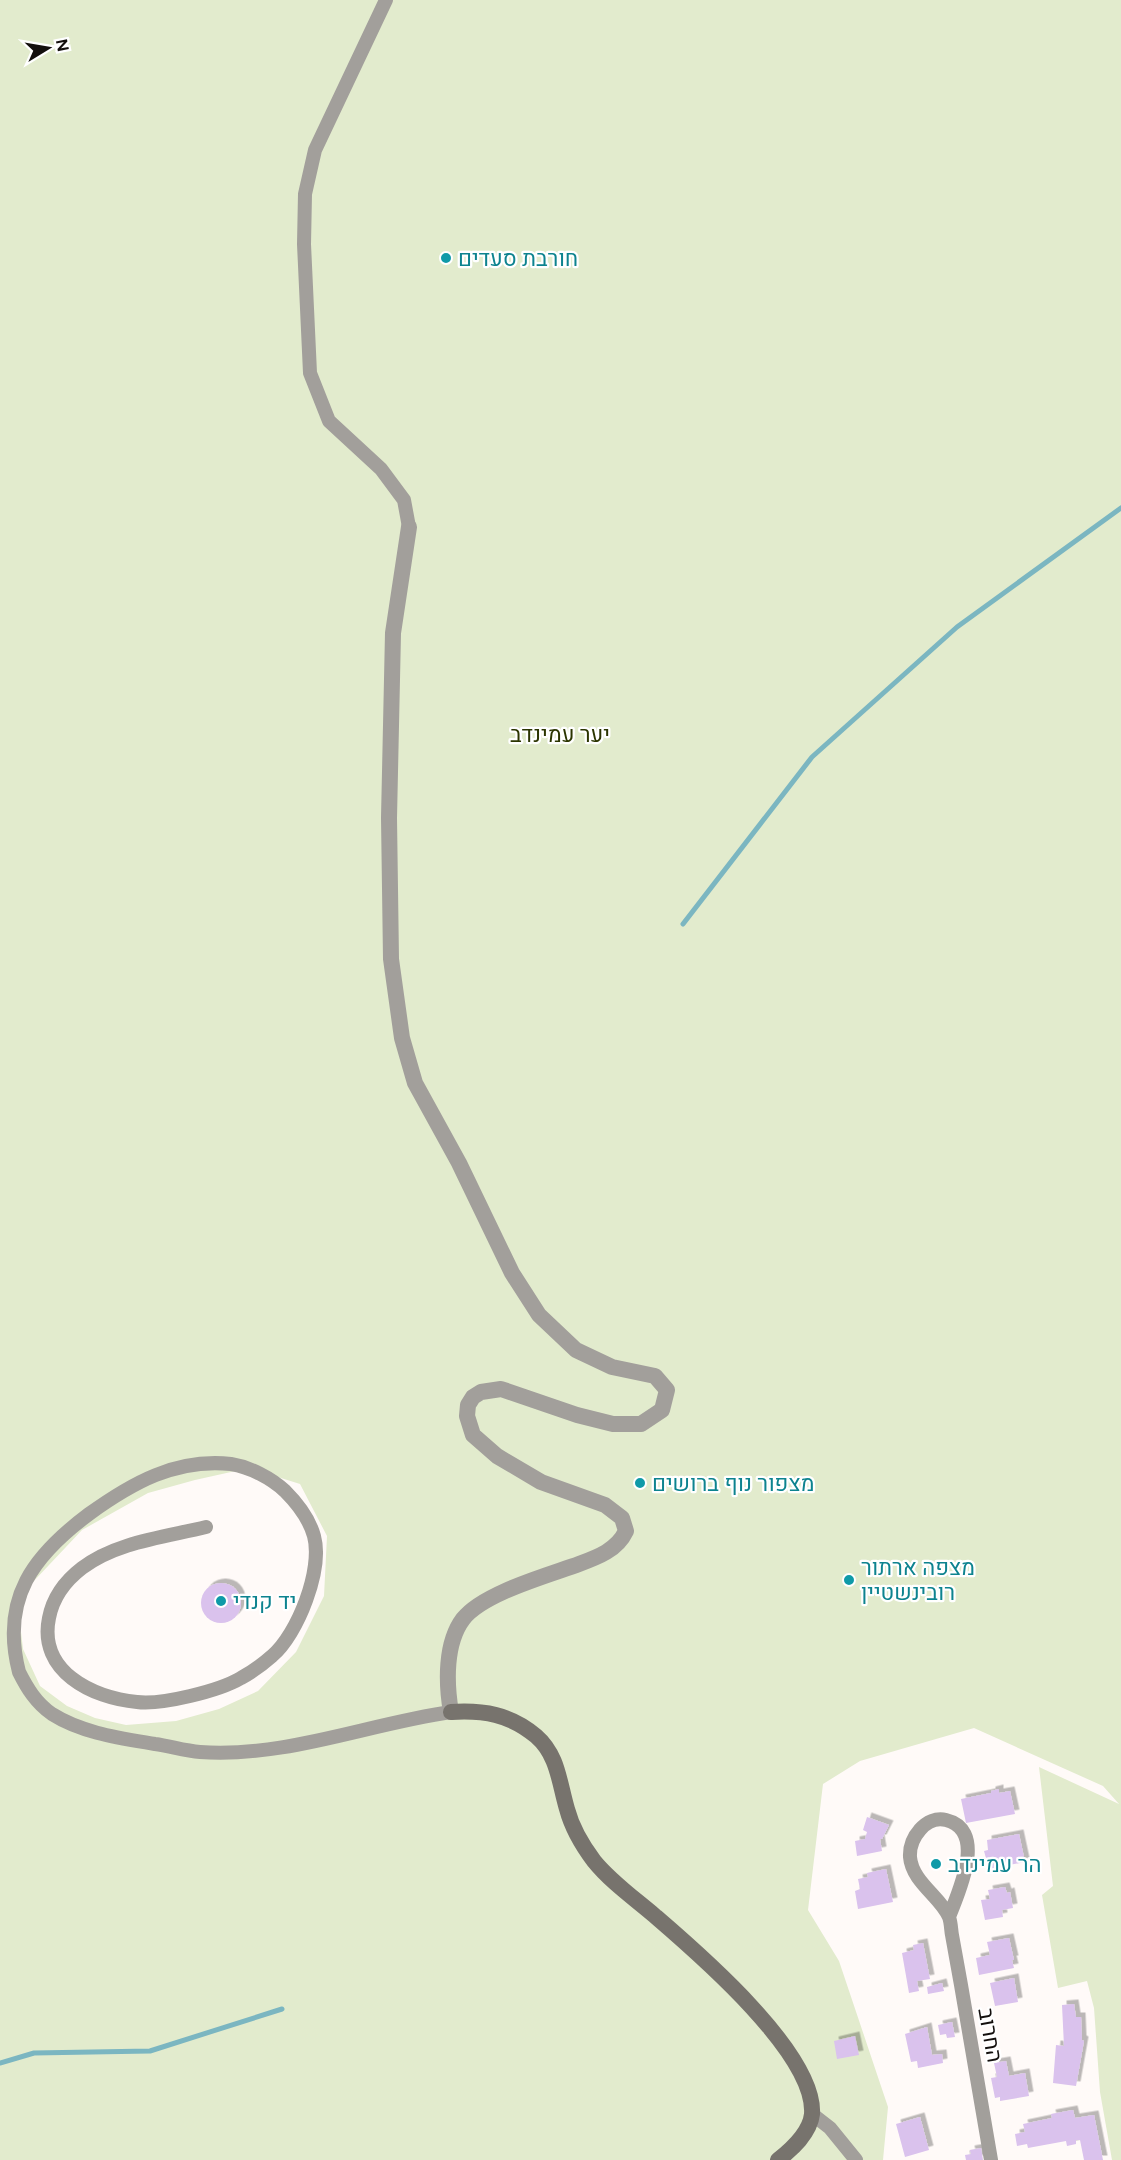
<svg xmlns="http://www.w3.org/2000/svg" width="1121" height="2160" font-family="Figtree,Heebo,sans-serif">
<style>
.green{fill:#e2ebcd;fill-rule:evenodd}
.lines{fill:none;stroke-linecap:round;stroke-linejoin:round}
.stream{stroke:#7bb6c1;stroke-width:5}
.building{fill:#dac2ed;filter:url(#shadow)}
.minor{stroke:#a29f9b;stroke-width:14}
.tertiary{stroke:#a29f9b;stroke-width:16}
.secondary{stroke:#77736d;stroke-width:16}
.culture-dot{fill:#0f9aa8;stroke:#fff;stroke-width:2}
.labels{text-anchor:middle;stroke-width:4.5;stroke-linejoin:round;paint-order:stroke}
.culture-label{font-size:22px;fill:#0d838f;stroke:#fff;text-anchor:start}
.park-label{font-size:22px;fill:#2b3500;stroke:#fff}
.street-label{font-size:22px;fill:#130f0d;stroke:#fff}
</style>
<defs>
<filter id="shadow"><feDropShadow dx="4.5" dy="-4.5" stdDeviation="0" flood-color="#0004"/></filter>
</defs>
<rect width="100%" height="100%" fill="#fffaf8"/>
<!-- green -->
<path class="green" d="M0 0H1121V2160H1112L1100 2092 1094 2008 1087 1981 1058 1988 1042 1895 1053 1886 1039 1767 1119 1804 1103 1786 974 1728 860 1761 823 1784 808 1910 839 1961 888 2107 883 2160H0ZM249 1468 300 1484 327 1536 324 1596 296 1652 258 1691 219 1709 176 1721 126 1725 95 1718 67 1706 40 1686 23 1649 19 1615 32 1583 82 1530 148 1493 195 1480Z"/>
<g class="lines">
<!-- stream -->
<g class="stream">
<path d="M683 924 812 757 957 627 1121 508"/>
<path d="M0 2063 34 2053 150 2051 282 2009"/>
</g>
</g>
<!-- building -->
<g class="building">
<circle cx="221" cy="1603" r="20"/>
<path d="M999 1789V1793L1010 1791 1015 1814 966 1823 961 1799 991 1793V1791Z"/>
<path d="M867 1817 889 1825 882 1839H880L882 1851 857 1856 855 1841 865 1839 867 1832 863 1830Z"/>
<path d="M1019 1834 1025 1862 989 1869 984 1851 988 1850 987 1840Z"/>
<path d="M886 1869 893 1902 858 1909 855 1891 860 1889 858 1879 868 1877 867 1873Z"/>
<path d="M1005 1887 1007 1893 1010 1892 1013 1908 1002 1910 1003 1917 985 1920 981 1900 990 1899 988 1890Z"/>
<path d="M1009 1938 1014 1960H1012L1014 1968 979 1975 976 1958 990 1955 987 1942Z"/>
<path d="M923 1943 930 1979 917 1981 919 1991 909 1993 902 1953 914 1950 913 1945Z"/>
<path d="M1014 1978 1018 2002 995 2006 990 1983Z"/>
<path d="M942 1983 944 1991 928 1994 927 1987Z"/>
<path d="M1074 2004 1076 2017H1081L1082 2040 1084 2041 1076 2086 1053 2083 1056 2045 1064 2046 1062 2005Z"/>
<path d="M952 2022 955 2037 947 2038 946 2034 940 2035 938 2025Z"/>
<path d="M927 2027 932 2055 942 2054 943 2063 918 2068 917 2061 911 2062 905 2034Z"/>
<path d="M855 2036 859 2055 837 2059 834 2041Z"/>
<path d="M1006 2061 1009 2076 1025 2073 1029 2096 1000 2101V2097L995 2098 991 2078 997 2077 994 2063Z"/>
<path d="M1073 2110 1075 2118 1094 2115 1103 2160H1084L1080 2140H1076V2144L1067 2146 1066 2141 1028 2148 1027 2144 1017 2146 1015 2134 1025 2132 1023 2124 1052 2118 1051 2114Z"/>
<path d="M920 2117 929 2150 905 2157 896 2124Z"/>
<path d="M981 2148 983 2160H966L965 2155 971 2154 970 2150Z"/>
</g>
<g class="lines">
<!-- minor -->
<g class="minor">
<path d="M386 0 315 150 305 194 304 244 310 373 329 421 381 469 404 500 409 527"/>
<path d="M206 1527C165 1537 116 1542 82 1568 65 1581 53 1597 49 1618 38 1671 92 1698 137 1702 162 1705 219 1691 241 1678 252 1672 263 1664 272 1656 298 1634 323 1569 314 1536 309 1518 298 1504 285 1491 271 1478 250 1467 231 1464 176 1458 132 1483 89 1514 34 1555 0 1598 19 1672 27 1688 36 1703 52 1714 82 1733 120 1738 155 1744 170 1746 185 1751 200 1752 286 1758 367 1724 451 1712"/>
<path d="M949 1917C958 1893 988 1830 946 1820 926 1815 909 1838 910 1857 912 1882 941 1897 949 1917 951 1922 951 1930 952 1935 955 1952 958 1968 961 1985 971 2043 981 2102 991 2160"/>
<path d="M812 2114 830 2128 856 2160"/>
</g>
<!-- tertiary -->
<path class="tertiary" d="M409 527 393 633 389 818 391 959 402 1038 415 1083 459 1163 512 1273 539 1315 576 1350 612 1367 655 1376 667 1390 662 1410 641 1424H613L577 1415 501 1389 481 1392 473 1397 468 1405 467 1416 473 1435 497 1456 541 1482 605 1505 622 1518 626 1531C617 1550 598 1557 579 1564 549 1575 483 1593 463 1619 445 1643 446 1683 451 1712"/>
<!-- secondary -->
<path class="secondary" d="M451 1712C483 1710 510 1714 536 1736 558 1755 559 1782 567 1809 572 1828 582 1845 594 1861 611 1882 634 1898 655 1916 698 1953 816 2054 812 2114 810 2133 792 2149 778 2160"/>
</g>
<!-- markers -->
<g class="culture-dot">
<circle cx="446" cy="258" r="6"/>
<circle cx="640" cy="1483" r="6"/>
<circle cx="849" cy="1580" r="6"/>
<circle cx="221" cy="1601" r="6"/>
<circle cx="936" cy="1864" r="6"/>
</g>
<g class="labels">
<!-- culture labels -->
<g class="culture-label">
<text x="458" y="266">חורבת סעדים</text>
<text x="652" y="1491">מצפור נוף ברושים</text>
<text x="861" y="1575">מצפה ארתור<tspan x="861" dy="25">רובינשטיין</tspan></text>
<text x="233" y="1609">יד קנדי</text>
<text x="948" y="1872">הר עמינדב</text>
</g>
<!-- park labels -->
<g class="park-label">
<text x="560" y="742">יער עמינדב</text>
</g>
<!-- street labels -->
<g class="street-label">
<text transform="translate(991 2035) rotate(80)" y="8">החרוב</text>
</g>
</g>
<!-- north arrow -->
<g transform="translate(48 48) rotate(79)" stroke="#ffffff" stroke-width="4.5" paint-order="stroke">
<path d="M0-4.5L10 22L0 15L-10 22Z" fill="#130f0d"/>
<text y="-9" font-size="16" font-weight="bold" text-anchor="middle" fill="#130f0d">N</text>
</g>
</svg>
